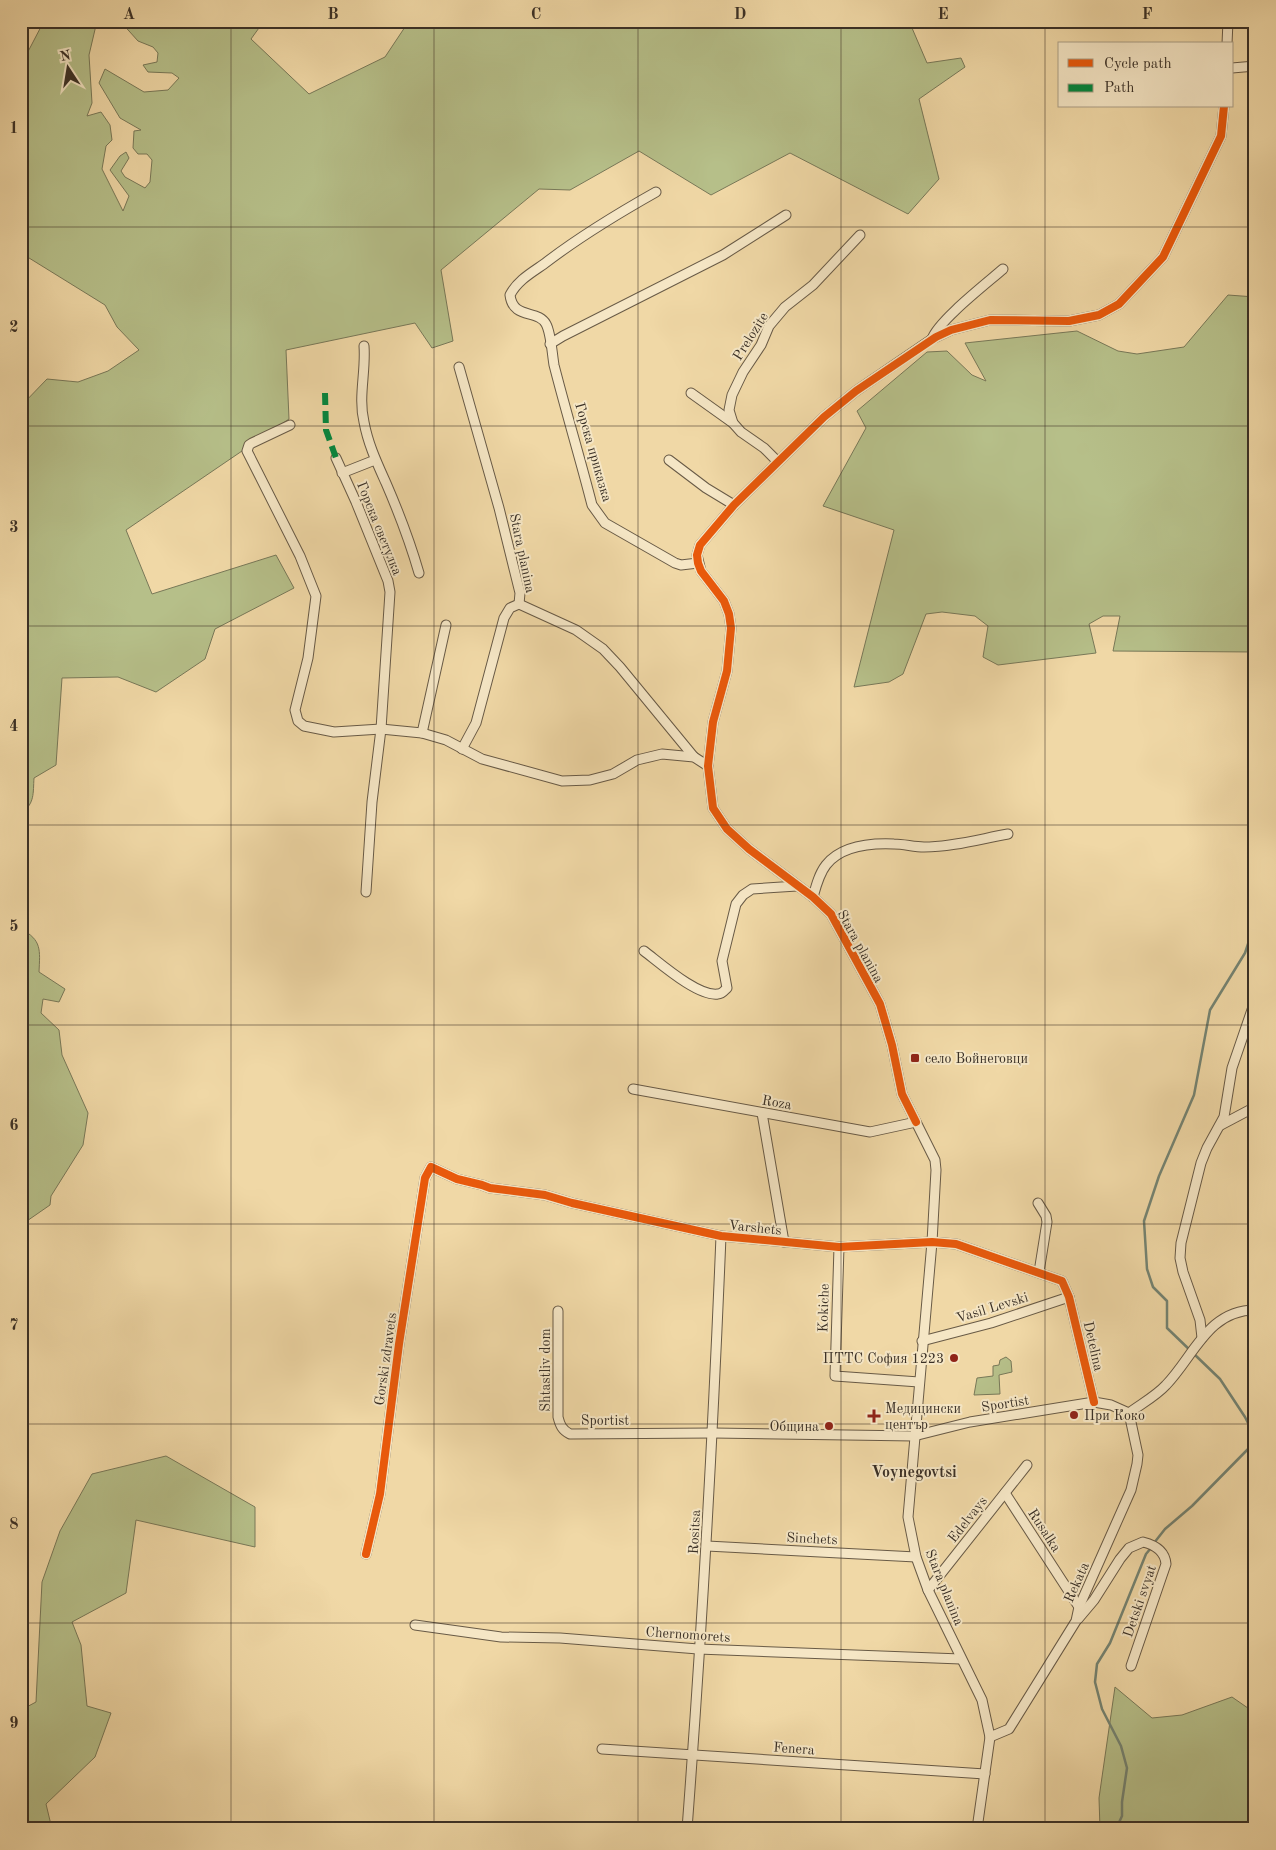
<svg xmlns="http://www.w3.org/2000/svg" width="1276" height="1850" font-family="'Old Standard TT',serif">
<style>
.green{fill:#b6bf89;stroke:#787858}
.lines{fill:none;stroke-linecap:round;stroke-linejoin:round}
.stream{stroke:#748372;stroke-width:2.5}
.minor-casing{stroke:#685a46;stroke-width:11}
.minor{stroke:#f5e6c5;stroke-width:9}
.quiet{stroke:#00873e;stroke-width:6;stroke-dasharray:12 6;stroke-linecap:butt}
.cycleway-casing{stroke:#f5e6c5;stroke-width:11}
.cycleway{stroke:#e8590c;stroke-width:8}
.grid{fill:none;stroke:#3a3026;stroke-width:1;stroke-opacity:0.55}
.poi-dot{fill:#8f2418;stroke:#f5e6c5;stroke-width:2}
.labels{text-anchor:middle;stroke-width:4;stroke-linejoin:round;paint-order:stroke}
.street-label{font-size:14px;fill:#3a3026;stroke:#f5e6c5}
.poi-label{font-size:14px;fill:#3a3026;stroke:#f5e6c5;text-anchor:start}
.quarter-label{font-size:16px;font-weight:bold;fill:#3a3026;stroke:#f5e6c5}
.neatline{fill:none;stroke:#3a3026;stroke-width:2}
.grid-label{font-size:16px;text-anchor:middle;font-weight:bold;fill:#3a3026}
</style>
<rect width="100%" height="100%" fill="#f0d8a6"/>
<filter id="stains"><feTurbulence type="fractalNoise" baseFrequency=".004" numOctaves="4"/><feColorMatrix values="0 0 0 0 .2 0 0 0 0 .09 0 0 0 0 .02 0 0 0 .5 -.17"/></filter>
<radialGradient id="worn" r=".72"><stop offset=".6" stop-color="#630" stop-opacity="0"/><stop offset="1" stop-color="#630" stop-opacity=".3"/></radialGradient>
<!-- green -->
<g class="green">
<path d="M44 21H97L89 55 92 103 87 116 101 112 110 125 112 140 106 146 102 169 123 211 129 196 110 170 120 156 126 152 129 158 121 171 125 177 145 188 150 182 152 160 147 154H138L133 148 134 131 141 130 120 118 99 83 105 69 144 92 168 90 179 78 172 73 148 72 143 65 157 62 158 53 153 47 138 41 120 21H264L251 39 309 94 385 57 409 21H909L927 63 961 58 965 67 919 99 939 179 908 214 790 153 711 195 639 151 570 190 539 189 441 270 453 341 432 348 415 323 286 350 289 419 126 530 152 594 276 555 294 588 215 629 205 659 156 692 118 677 62 678 56 765 34 778C33 793 35 804 21 813V406L47 379 78 382 108 371 139 350 117 327 105 305 21 253V65Z"/>
<path d="M1228 295 1255 297V652L1113 651 1120 616H1103L1089 624 1096 653 998 665 983 657 988 626 975 616 942 612 926 614 903 674 889 682 854 687 894 530 823 506 866 428 857 411 927 352 947 351 972 375 986 381 965 343 1077 331 1118 351 1137 354 1184 347Z"/>
<path d="M21 929C42 940 40 950 39 972L65 989 59 1002 43 999 41 1013 59 1030 62 1055 88 1113 83 1145 51 1196 50 1205 24 1223 21 1228Z"/>
<path d="M1006 1357 1011 1361 1012 1372 999 1375 1000 1394 974 1395 977 1378 993 1376V1366L999 1365 1000 1360Z"/>
<path d="M166 1456 255 1507V1547L136 1520 126 1593 72 1622 81 1645 87 1706 111 1713 95 1757 46 1804 52 1829H21V1710L36 1702 42 1582 60 1531 92 1474Z"/>
<path d="M1115 1687 1152 1718 1182 1715 1232 1697 1255 1713V1829H1100L1099 1798Z"/>
</g>
<g class="lines">
<!-- stream -->
<g class="stream">
<path d="M1154 1543 1165 1529 1192 1506 1250 1447 1253 1433 1245 1417 1220 1379 1167 1328V1301L1153 1287 1147 1269 1144 1221 1159 1176 1194 1095 1210 1010 1245 953 1255 923"/>
<path d="M1116 1829 1122 1816V1802L1127 1768 1121 1746 1102 1709 1095 1682 1097 1664 1110 1643 1146 1554 1151 1548"/>
</g>
<!-- minor casing -->
<g class="minor-casing">
<g id="minor">
<path d="M1227 44 1228 21"/>
<path d="M1232 68 1255 66"/>
<path d="M656 192C617 214 579 237 544 264 531 273 517 281 510 295 513 320 538 309 546 324 551 333 552 353 554 365 566 412 580 458 592 505L605 523 675 563 681 565 698 563"/>
<path d="M932 339C938 321 987 283 1003 269"/>
<path d="M550 344 563 336 723 255 786 215"/>
<path d="M364 346C366 372 358 397 364 422 368 444 377 463 386 483 399 513 410 542 419 573"/>
<path d="M459 367 499 508 520 593 519 604"/>
<path d="M691 393 733 423"/>
<path d="M290 425 252 443 249 445 247 451 300 556 316 596 308 658 295 710 298 721 304 726 334 732 381 729 422 733 446 740 482 759 562 781 590 780 613 774 637 760 662 754 694 757 708 766"/>
<path d="M336 458 356 502 388 581 390 592 381 729 372 802 366 892"/>
<path d="M669 460 706 488 734 505"/>
<path d="M777 461 764 448 741 432 733 423 729 410 732 395 743 372 761 345 769 326 785 307 813 285 860 235"/>
<path d="M342 473 375 460"/>
<path d="M519 604 576 630 603 649 620 667 694 757"/>
<path d="M422 733 446 625"/>
<path d="M462 749 476 723 504 618 510 608 519 604"/>
<path d="M813 897C816 886 819 874 826 865 841 846 871 843 894 844 904 844 914 847 924 847 952 847 980 839 1008 834"/>
<path d="M644 951C660 963 698 997 718 994 722 994 724 991 727 988L722 961 736 904 743 895 752 889 797 886"/>
<path d="M633 1089 870 1132 916 1122"/>
<path d="M762 1113 784 1242"/>
<path d="M1221 1125 1255 1107"/>
<path d="M1038 1203 1046 1216 1047 1222 1039 1272"/>
<path d="M839 1247 835 1376 919 1382"/>
<path d="M558 1311V1417C560 1425 562 1430 570 1434L713 1433 914 1436 970 1422 1094 1402 1111 1405 1129 1413"/>
<path d="M1202 1338 1200 1320 1183 1272 1180 1258 1181 1243 1201 1163 1207 1148 1224 1117 1232 1068 1255 1001"/>
<path d="M922 1341 991 1323 1069 1297"/>
<path d="M1129 1413C1141 1404 1156 1396 1166 1385 1194 1356 1208 1310 1255 1310"/>
<path d="M1005 1493 1079 1607"/>
<path d="M707 1546 916 1557"/>
<path d="M366 1554 380 1494 399 1344 425 1178 431 1167 457 1179 482 1185 490 1188 545 1195 572 1203 721 1236 839 1247 932 1242 956 1244 1062 1281 1069 1297 1094 1402"/>
<path d="M928 1590 1027 1465"/>
<path d="M1078 1619 1094 1600 1120 1559 1129 1548 1143 1542C1155 1545 1165 1551 1166 1564L1131 1666"/>
<path d="M415 1625 501 1637 560 1638 698 1649 961 1659"/>
<path d="M990 1737 1009 1729 1076 1621 1079 1607 1131 1490 1137 1464 1138 1455 1129 1413"/>
<path d="M602 1749 985 1774"/>
<path d="M687 1829C702 1631 713 1434 721 1236"/>
<path d="M977 1829 990 1737 982 1700 928 1590 916 1557 908 1517 932 1242 936 1170 935 1160 902 1094 892 1045 880 1004 831 914 813 897 749 849 727 829 713 808 708 766 713 722 727 671 731 628 729 614 724 601 701 571 697 555 700 545 734 505 824 417 856 391 932 339 951 330 990 320 1069 321 1099 315 1119 304 1163 257 1221 136 1224 106"/>
</g>
</g>
<!-- minor -->
<use href="#minor" class="minor"/>
<!-- quiet -->
<path class="quiet" d="M325 393 326 430 336 458"/>
<!-- cycleway casing -->
<g class="cycleway-casing">
<g id="cycleway">
<path d="M916 1122 902 1094 892 1045 880 1004 831 914 813 897 749 849 727 829 713 808 708 766 713 722 727 671 731 628 729 614 724 601 701 571 698 563 697 555 700 545 734 505 824 417 856 391 936 337 951 330 990 320 1069 321 1099 315 1119 304 1163 257 1221 136 1224 106"/>
<path d="M366 1554 380 1494 399 1344 425 1178 431 1167 457 1179 482 1185 490 1188 545 1195 572 1203 721 1236 839 1247 932 1242 956 1244 1062 1281 1069 1297 1094 1402"/>
</g>
</g>
<!-- cycleway -->
<use href="#cycleway" class="cycleway"/>
</g>
<!-- grid -->
<path class="grid" d="M231 21V1829M434 21V1829M638 21V1829M841 21V1829M1045 21V1829M21 227H1255M21 426H1255M21 626H1255M21 825H1255M21 1025H1255M21 1224H1255M21 1424H1255M21 1623H1255"/>
<!-- markers -->
<g class="poi-dot">
<rect x="910" y="1053" width="10" height="10" rx="2.5"/>
<circle cx="954" cy="1358" r="5"/>
<circle cx="1074" cy="1415" r="5"/>
<path d="M871.5 1408.5h5v5h5v5h-5v5h-5v-5h-5v-5h5z"/>
<circle cx="829" cy="1426" r="5"/>
</g>
<g class="labels">
<!-- street labels -->
<g class="street-label">
<text transform="translate(750 336) rotate(-58)" y="5">Prelozite</text>
<text transform="translate(594 452) rotate(74)" y="5">Горска приказка</text>
<text transform="translate(380 528) rotate(68)" y="5">Горска светулка</text>
<text transform="translate(523 553) rotate(78)" y="5">Stara planina</text>
<text transform="translate(861 946) rotate(61)" y="5">Stara planina</text>
<text transform="translate(777 1102) rotate(10)" y="5">Roza</text>
<text transform="translate(755 1227) rotate(6)" y="5">Varshets</text>
<text transform="translate(992 1307) rotate(-17)" y="5">Vasil Levski</text>
<text transform="translate(823 1308) rotate(-88)" y="5">Kokiche</text>
<text transform="translate(1094 1346) rotate(77)" y="5">Detelina</text>
<text transform="translate(385 1359) rotate(-82)" y="5">Gorski zdravets</text>
<text transform="translate(545 1370) rotate(-90)" y="5">Shtastliv dom</text>
<text transform="translate(1005 1403) rotate(-9)" y="5">Sportist</text>
<text x="605" y="1425">Sportist</text>
<text transform="translate(967 1519) rotate(-52)" y="5">Edelvays</text>
<text transform="translate(1045 1530) rotate(57)" y="5">Rusalka</text>
<text transform="translate(694 1532) rotate(-87)" y="5">Rositsa</text>
<text transform="translate(812 1538) rotate(3)" y="5">Sinchets</text>
<text transform="translate(1076 1582) rotate(-66)" y="5">Rekata</text>
<text transform="translate(945 1587) rotate(68)" y="5">Stara planina</text>
<text transform="translate(1139 1601) rotate(-71)" y="5">Detski svyat</text>
<text transform="translate(688 1634) rotate(4)" y="5">Chernomorets</text>
<text transform="translate(794 1748) rotate(4)" y="5">Fenera</text>
</g>
<!-- poi labels -->
<g class="poi-label">
<text x="925" y="1063">село Войнеговци</text>
<text x="944" y="1363" text-anchor="end">ПТТС София 1223</text>
<text x="885" y="1413">Медицински<tspan x="885" dy="16">център</tspan></text>
<text x="1084" y="1420">При Коко</text>
<text x="819" y="1431" text-anchor="end">Община</text>
</g>
<!-- quarter labels -->
<g class="quarter-label">
<text x="914" y="1477">Voynegovtsi</text>
</g>
</g>
<!-- margin -->
<rect width="1276" height="1850" fill="none" stroke="#f0d8a6" stroke-width="55"/>
<!-- legend -->
<rect x="1058" y="42" width="175" height="65" fill="#f5e6c5" stroke="#aa9d85"/>
<rect x="1068" y="59" width="25" height="8" fill="#e8590c" stroke="#aa9d85"/>
<text x="1104" y="68" font-size="15" fill="#3a3026">Cycle path</text>
<rect x="1068" y="84" width="25" height="8" fill="#00873e" stroke="#aa9d85"/>
<text x="1104" y="92" font-size="15" fill="#3a3026">Path</text>
<!-- north arrow -->
<g transform="translate(68 68) rotate(348)" stroke="#f5e6c5" stroke-width="4" paint-order="stroke">
<path d="M0-4L9 19L0 12L-9 19Z" fill="#3a3026"/>
<text y="-8" font-size="14" font-weight="bold" text-anchor="middle" fill="#3a3026">N</text>
</g>
<rect x="28" y="28" width="1220" height="1794" class="neatline"/>
<g class="grid-label">
<text x="129" y="19">A</text>
<text x="333" y="19">B</text>
<text x="536" y="19">C</text>
<text x="740" y="19">D</text>
<text x="943" y="19">E</text>
<text x="1147" y="19">F</text>
<text x="14" y="133">1</text>
<text x="14" y="332">2</text>
<text x="14" y="532">3</text>
<text x="14" y="731">4</text>
<text x="14" y="931">5</text>
<text x="14" y="1130">6</text>
<text x="14" y="1330">7</text>
<text x="14" y="1529">8</text>
<text x="14" y="1728">9</text>
</g>
<rect width="100%" height="100%" filter="url(#stains)"/>
<rect width="100%" height="100%" fill="url(#worn)"/>
</svg>
